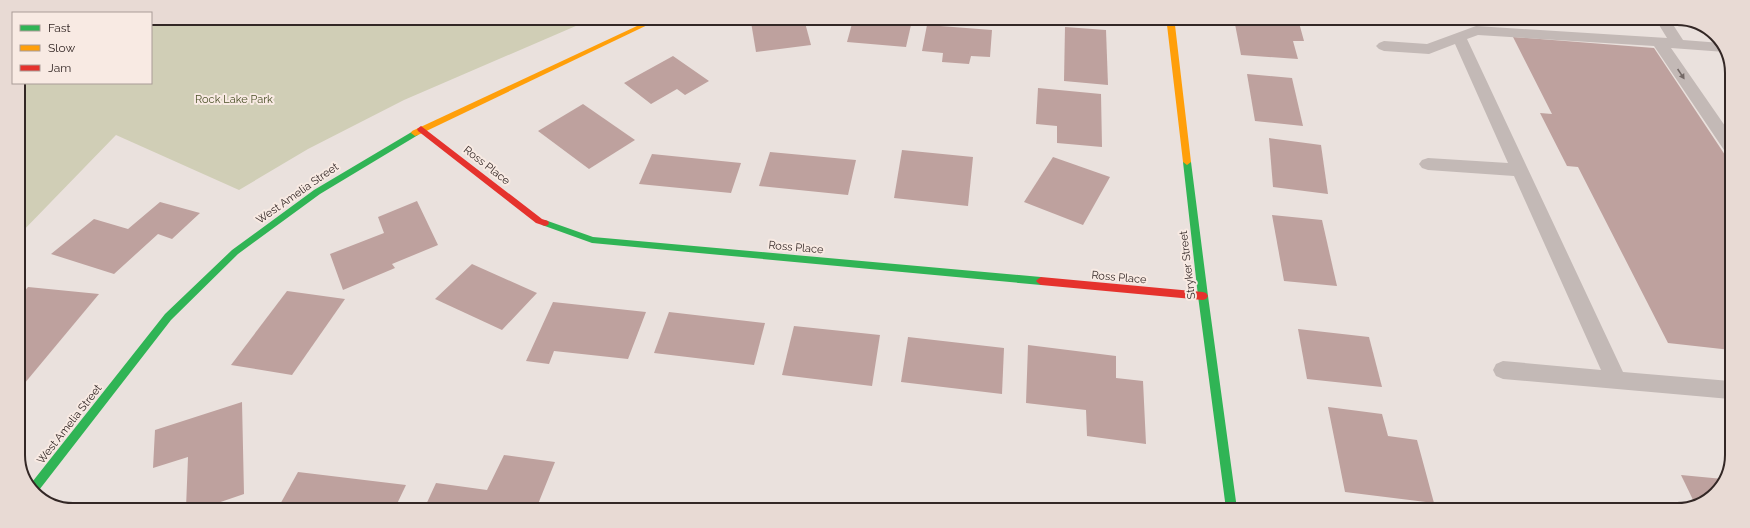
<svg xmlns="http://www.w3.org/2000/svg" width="1750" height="528" font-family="Raleway,sans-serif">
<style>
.green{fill:#d0ceb6}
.building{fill:#bea19e}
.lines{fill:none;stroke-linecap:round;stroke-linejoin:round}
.lane{fill:#c3b9b6;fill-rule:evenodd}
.fast{fill:#30b455;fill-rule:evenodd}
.slow{fill:#ff9f0a;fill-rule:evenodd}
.jam{fill:#e5322d;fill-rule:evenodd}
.oneway{fill:#746966}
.labels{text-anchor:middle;stroke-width:4;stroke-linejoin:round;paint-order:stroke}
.park-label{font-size:11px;fill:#4b5129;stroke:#f8eae3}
.street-label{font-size:11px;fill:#332725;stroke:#f8eae3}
.rim{fill:none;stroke:#332725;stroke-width:2}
</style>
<rect width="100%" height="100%" fill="#eae1dd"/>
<!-- green -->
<path class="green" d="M151 18 592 19 404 100 308 149 239 190 116 135 18 236V83H151Z"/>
<!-- building -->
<g class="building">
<path d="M780 19H804L811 45 756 52 751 22Z"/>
<path d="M1234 19H1298L1304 41H1293L1298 59 1241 55Z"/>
<path d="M853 20 911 25 906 47 847 42Z"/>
<path d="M927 25 992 30 990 57 971 56 969 64 942 62 943 53 922 51Z"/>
<path d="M1065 27 1106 30 1108 85 1064 81Z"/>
<path d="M1513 37 1654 48 1731 164V350L1668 343 1578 167 1567 166 1540 113 1552 114Z"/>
<path d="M673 56 709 81 685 95 677 89 651 104 624 83Z"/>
<path d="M1247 74 1292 78 1303 126 1255 121Z"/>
<path d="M1038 88 1101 94 1102 147 1057 143V126L1036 124Z"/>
<path d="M583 104 635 140 589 169 538 131Z"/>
<path d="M1269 138 1321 145 1328 194 1273 187Z"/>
<path d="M902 150 973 157 968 206 894 198Z"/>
<path d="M770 152 856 160 848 195 759 186Z"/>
<path d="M652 154 741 163 731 193 639 184Z"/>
<path d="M1053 157 1110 177 1083 225 1024 202Z"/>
<path d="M417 201 438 245 392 264 395 268 343 290 330 254 384 233 378 217Z"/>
<path d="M160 202 200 213 172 239 158 234 114 274 51 254 94 219 128 229Z"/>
<path d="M1272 215 1322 220 1337 286 1284 281Z"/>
<path d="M472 264 537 293 502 330 435 299Z"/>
<path d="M28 287 99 294 24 384 18 383V299Z"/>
<path d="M287 291 345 299 292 375 231 365Z"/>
<path d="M553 302 646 312 628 359 554 351 549 364 526 361Z"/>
<path d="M669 312 765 323 754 365 654 353Z"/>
<path d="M794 326 880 335 872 386 782 375Z"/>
<path d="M1298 329 1369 337 1382 387 1307 379Z"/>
<path d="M908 337 1004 348 1002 394 901 382Z"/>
<path d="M1028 345 1116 356V378L1143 381 1146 444 1087 436 1086 410 1026 403Z"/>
<path d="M242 402 244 494 203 508H186L188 457 153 468 155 430Z"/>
<path d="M1328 407 1382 414 1388 436 1417 440 1434 503 1345 492Z"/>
<path d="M504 455 555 462 536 509H424L436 483 487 490Z"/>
<path d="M298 472 406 485 395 508H278Z"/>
<path d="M1681 475 1723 479 1710 499 1695 504Z"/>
<path d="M579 504 611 508V509H578Z"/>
</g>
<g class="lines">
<!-- lane -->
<path class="lane" d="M1656 20H1670L1683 40 1721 43 1725 52 1671 48 1732 136 1731 155 1726 153 1654 46 1478 35 1467 39 1623 372 1730 381V399L1503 379 1496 376 1493 370 1496 364 1503 361 1601 370 1514 176 1428 170 1422 168 1419 164 1422 160 1428 158 1508 163 1455 44 1429 54 1384 51 1379 49 1376 46 1379 43 1384 41 1427 44 1476 26 1667 38Z"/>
<!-- fast -->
<g class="fast">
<path d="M415 130 419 133 418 135 320 194 238 254 171 320 36 494 31 491 29 486 165 314 232 250 314 190Z"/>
<path d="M1187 159 1191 162 1208 296 1237 509H1226L1198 296 1183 162Z"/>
<path d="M545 220 593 237 1041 277 1044 279 1046 281 1044 283 1041 285 592 243 542 225 541 223 542 221Z"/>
</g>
<!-- slow -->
<g class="slow">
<path d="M652 19H660L418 135 415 136 411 133 412 131Z"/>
<path d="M1164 19H1171L1175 25 1191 162 1187 165 1183 162 1167 25Z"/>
</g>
<!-- jam -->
<g class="jam">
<path d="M421 126 542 219 548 221 549 223 548 225 545 226 536 223 418 131 417 129Z"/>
<path d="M1041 277 1203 292 1206 293 1208 296 1206 299 1203 300 1041 285 1038 283 1036 281 1038 279Z"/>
</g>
</g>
<!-- one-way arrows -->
<defs><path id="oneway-solid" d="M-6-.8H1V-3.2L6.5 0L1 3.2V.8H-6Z"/></defs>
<use class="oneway" href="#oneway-solid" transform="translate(1681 74) rotate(56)"/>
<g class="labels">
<!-- park labels -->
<g class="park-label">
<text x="234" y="103">Rock Lake Park</text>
</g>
<!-- street labels -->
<g class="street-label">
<text transform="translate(487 165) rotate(38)" y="4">Ross Place</text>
<text transform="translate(297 193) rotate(-35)" y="4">West Amelia Street</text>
<text transform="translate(796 247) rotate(5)" y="4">Ross Place</text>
<text transform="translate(1187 265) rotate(-97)" y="4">Stryker Street</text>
<text transform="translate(1119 277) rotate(5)" y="4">Ross Place</text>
<text transform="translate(69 424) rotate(-52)" y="4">West Amelia Street</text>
</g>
</g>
<!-- crop -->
<path d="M0 0H1750V528H0ZM73 25H1677A48 48 0 0 1 1725 73V455A48 48 0 0 1 1677 503H73A48 48 0 0 1 25 455V73A48 48 0 0 1 73 25Z" fill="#e8dad4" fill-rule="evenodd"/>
<path class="rim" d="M73 25H1677A48 48 0 0 1 1725 73V455A48 48 0 0 1 1677 503H73A48 48 0 0 1 25 455V73A48 48 0 0 1 73 25Z"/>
<!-- legend -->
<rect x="12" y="12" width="140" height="72" fill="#f8eae3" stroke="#a99c97"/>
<rect x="20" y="25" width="20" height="6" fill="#30b455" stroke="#a99c97"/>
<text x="48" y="32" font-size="12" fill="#332725">Fast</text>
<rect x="20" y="45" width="20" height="6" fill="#ff9f0a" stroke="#a99c97"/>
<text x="48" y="52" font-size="12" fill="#332725">Slow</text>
<rect x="20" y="65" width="20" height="6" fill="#e5322d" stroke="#a99c97"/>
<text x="48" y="72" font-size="12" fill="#332725">Jam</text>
</svg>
